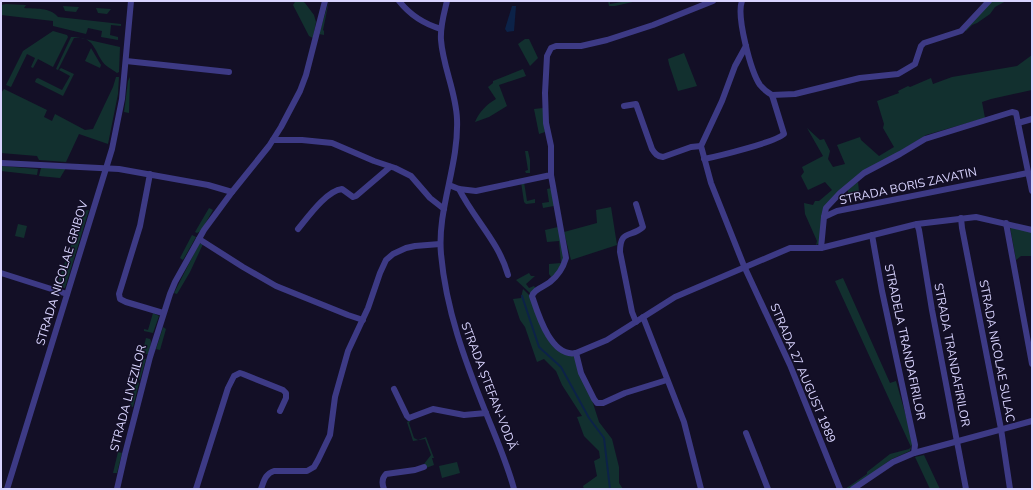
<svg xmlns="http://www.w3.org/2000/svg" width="1033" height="490" font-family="'Nunito Sans',sans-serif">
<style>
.green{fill:#12302f}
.water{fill:#0c2248}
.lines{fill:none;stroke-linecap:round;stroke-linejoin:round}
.stream{stroke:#0c2248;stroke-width:2}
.minor{stroke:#3d3a85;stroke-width:6}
.labels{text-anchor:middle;stroke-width:3;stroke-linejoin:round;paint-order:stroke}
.street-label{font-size:12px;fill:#d9d4ff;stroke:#130f26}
</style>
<rect width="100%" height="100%" fill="#130f26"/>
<!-- green -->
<g class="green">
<path d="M293 1H302L305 3 314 15 316 22 313 38 309 36 293 5 295 2Z"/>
<path d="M329 1 323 30 324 31V35L319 34Z"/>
<path d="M608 1H610V4L627 1H637L615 6H609Z"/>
<path d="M992 1H1006L995 7 990 14 977 23 972 25 966 31 965 30Z"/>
<path d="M6 4 26 5 24 8C35 9 50 7 58 17L121 24V26L111 25 110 35 118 37V40L101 37 102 31 88 28 86 34 53 26V21L1 15V5Z"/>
<path d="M63 6 79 7 76 12 65 11Z"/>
<path d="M96 8 111 9 107 14 98 13Z"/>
<path d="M53 31 67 35 68 37 53 67 38 59 33 68 31 67 35 58 27 54 11 87 6 85 23 51Z"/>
<path d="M71 37H76L120 47 119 72 117 73C112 69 105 66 102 61 94 49 93 36 74 38L58 70 56 69Z"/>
<path d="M525 39H529L538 58 530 66 518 44Z"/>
<path d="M91 48 101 65 100 68 85 61Z"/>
<path d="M684 53 697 86 678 91 669 64 668 59Z"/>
<path d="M1032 55V90L991 99 982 102 985 118 926 135 897 153 863 171 824 208 820 243 816 245 817 241 805 214 804 203 813 205 815 201H819L832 190 825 182 808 190 801 176 804 172 802 167 823 156 807 128 820 140 824 139 830 151 828 159 833 167 845 164 837 145 860 137 861 140 879 156 894 147 883 128 884 124 877 101 899 93 898 91 908 86 910 87 931 78 933 84 952 77 1017 66Z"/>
<path d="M61 68 74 74 63 96 35 82 36 79 38 78 62 90 70 76 59 70Z"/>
<path d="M523 69 526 76 499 85 507 106 489 117 475 122C480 111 486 105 496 99L488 87 493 83V81Z"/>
<path d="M116 77H119L118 94 108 144 79 134 66 162 39 160 37 156 1 153V93L4 89 47 110 44 117 52 121 55 114 85 130 93 129 113 87Z"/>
<path d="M130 77 129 113 124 112 128 81Z"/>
<path d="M543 108 545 132 539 134 534 109Z"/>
<path d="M525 151H528L530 160V173H526L525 171 528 170Z"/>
<path d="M1 166 38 169 37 175 1 171Z"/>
<path d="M41 168H66L60 178 39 176Z"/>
<path d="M521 182H524L527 201 535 199V203L526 204 524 202Z"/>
<path d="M858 182 859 191 848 194V188Z"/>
<path d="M552 188 564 258 560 267 552 278 549 274V264L561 263 559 241 547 242 545 230 558 227 554 206 543 208 542 203 549 202 547 189Z"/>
<path d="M611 207 617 245 571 260 564 232 597 223 596 210Z"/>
<path d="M209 208 213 210 201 231 197 233 195 232Z"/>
<path d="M89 210 65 288H56L83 211Z"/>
<path d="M18 224 27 226 24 238 15 236Z"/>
<path d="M1010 227 1032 232V256H1021L1016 260Z"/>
<path d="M192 235 196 237 183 260 180 258Z"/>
<path d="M199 244H203L190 272 177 294 174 293Z"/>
<path d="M529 273 531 276H535L526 284 529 288 534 286 536 289 530 293 516 280Z"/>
<path d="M843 278 890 383 896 381 913 441 910 451C904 454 898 456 892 459 881 466 856 489 845 489L867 474V472L890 454 909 449 911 447 835 281Z"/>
<path d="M523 289 531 297 546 336 568 355 574 356 591 397 599 422 612 439 619 467V483L623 489H584L583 486 597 476 594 461 600 458 599 451 584 436 577 417 582 416 562 385 556 371 544 359 537 362 525 327 520 320 513 299 521 298Z"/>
<path d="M153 313 159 316 153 333 144 331V329L148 330Z"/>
<path d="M163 327 166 329 160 350 156 349Z"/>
<path d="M146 338 150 339 151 341 150 350 148 354H142Z"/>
<path d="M141 358 146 359 140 380 137 379 142 359Z"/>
<path d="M136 382 139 383 133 407 130 406Z"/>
<path d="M411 420 409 423 414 438 418 440 426 437 434 458H432L434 465 426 468 424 464 431 455 425 439 413 441 407 422Z"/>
<path d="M118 452 122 453 117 473H113Z"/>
<path d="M924 455 938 485 940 489H930L915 457Z"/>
<path d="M457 462 460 473 442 478 439 466Z"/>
</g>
<!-- water -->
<path class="water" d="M512 6H516L514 31 507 32 505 29Z"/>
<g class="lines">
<!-- stream -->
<path class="stream" d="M522 296 539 347 561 367 589 418 604 438 610 489"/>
<!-- minor -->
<g class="minor">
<path d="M399 1C410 15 424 24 441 29"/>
<path d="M447 1C444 14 440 26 441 40 443 67 456 92 457 119 459 165 437 209 441 254 446 310 465 361 486 413 496 438 507 463 514 489"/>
<path d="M746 46 735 66 722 101 701 146 711 183 744 266 790 365 840 489"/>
<path d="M126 61 229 72"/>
<path d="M772 95 795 94 860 78 898 74 915 64 921 46 924 43 961 31 989 1"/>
<path d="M624 106 636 104 652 149C655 154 657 156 663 157L691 147 701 146"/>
<path d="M1018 123 1032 191"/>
<path d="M273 140H302L332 143 374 161 395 168 411 176 430 198 444 209"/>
<path d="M704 159C719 156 776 142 784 134L772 95C767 92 764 90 760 85 751 72 736 16 742 1"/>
<path d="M1 163 119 169 208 185 232 192"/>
<path d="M150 174 140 226 119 294 120 299 126 302 163 313"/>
<path d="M551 175 566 258C563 268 558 276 550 282 544 287 534 289 532 296 538 314 551 358 576 353L607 340 675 297 790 248H821L917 224 976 217 1032 230"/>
<path d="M449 185 459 189 476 191 551 175V146L546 123 545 93 547 56 551 48 556 46H581L607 40 653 25 713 1"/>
<path d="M459 189C474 219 499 242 508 275"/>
<path d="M636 204 643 227C631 238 620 229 620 252L632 312 636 322"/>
<path d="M824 217 826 208 840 193 864 173 900 154 925 139 1012 112 1016 113 1018 123 1032 119"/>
<path d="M961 218 962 228 1001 429 1010 489"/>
<path d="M1006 223 1032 364"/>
<path d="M917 224 919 230 932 310 966 489"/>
<path d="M298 229C308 217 326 191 342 189L353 197 356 196 390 167"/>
<path d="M872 235 882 291 915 445 914 453"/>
<path d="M199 239 243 267 276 286 348 315 363 320"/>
<path d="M821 248 824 217 837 211 1028 173"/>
<path d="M1 273 67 294"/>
<path d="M643 317 684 422 701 489"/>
<path d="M576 353 581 373 594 399 597 403H603L625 393 667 380"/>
<path d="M394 389 407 416 409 418 433 409 464 415 486 413"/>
<path d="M746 433 768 489"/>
<path d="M7 489 112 149 122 99 131 1"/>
<path d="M117 489 125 454 150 357 170 294 175 282 204 230 232 192 269 146 281 127 300 91 306 75 325 1"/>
<path d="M196 489 228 388 234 376 240 373 243 374 283 390 286 393V398L280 411"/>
<path d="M261 489C264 481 265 474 274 471H307L314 467 318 460 330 435 335 397 348 351 368 308 380 273 386 260 393 254 406 248 415 246 440 244"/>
<path d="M384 489C382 484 382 478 386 474L415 470 424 467"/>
<path d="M853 489 893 462 914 453 1032 421"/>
</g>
</g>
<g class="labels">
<!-- street labels -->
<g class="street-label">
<text transform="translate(908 186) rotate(-12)" y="4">STRADA BORIS ZAVATIN</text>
<text transform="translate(62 273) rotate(-73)" y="4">STRADA NICOLAE GRIBOV</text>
<text transform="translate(905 342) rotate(78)" y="4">STRADELA TRANDAFIRILOR</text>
<text transform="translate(997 351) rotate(79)" y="4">STRADA NICOLAE SULAC</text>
<text transform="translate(952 355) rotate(79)" y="4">STRADA TRANDAFIRILOR</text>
<text transform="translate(803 373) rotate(67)" y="4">STRADA 27 AUGUST 1989</text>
<text transform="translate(489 386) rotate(69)" y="4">STRADA ȘTEFAN-VODĂ</text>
<text transform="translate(128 398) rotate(-75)" y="4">STRADA LIVEZILOR</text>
</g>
</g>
<!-- border -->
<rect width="1033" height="490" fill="none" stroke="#d9d4ff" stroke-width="4"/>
</svg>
